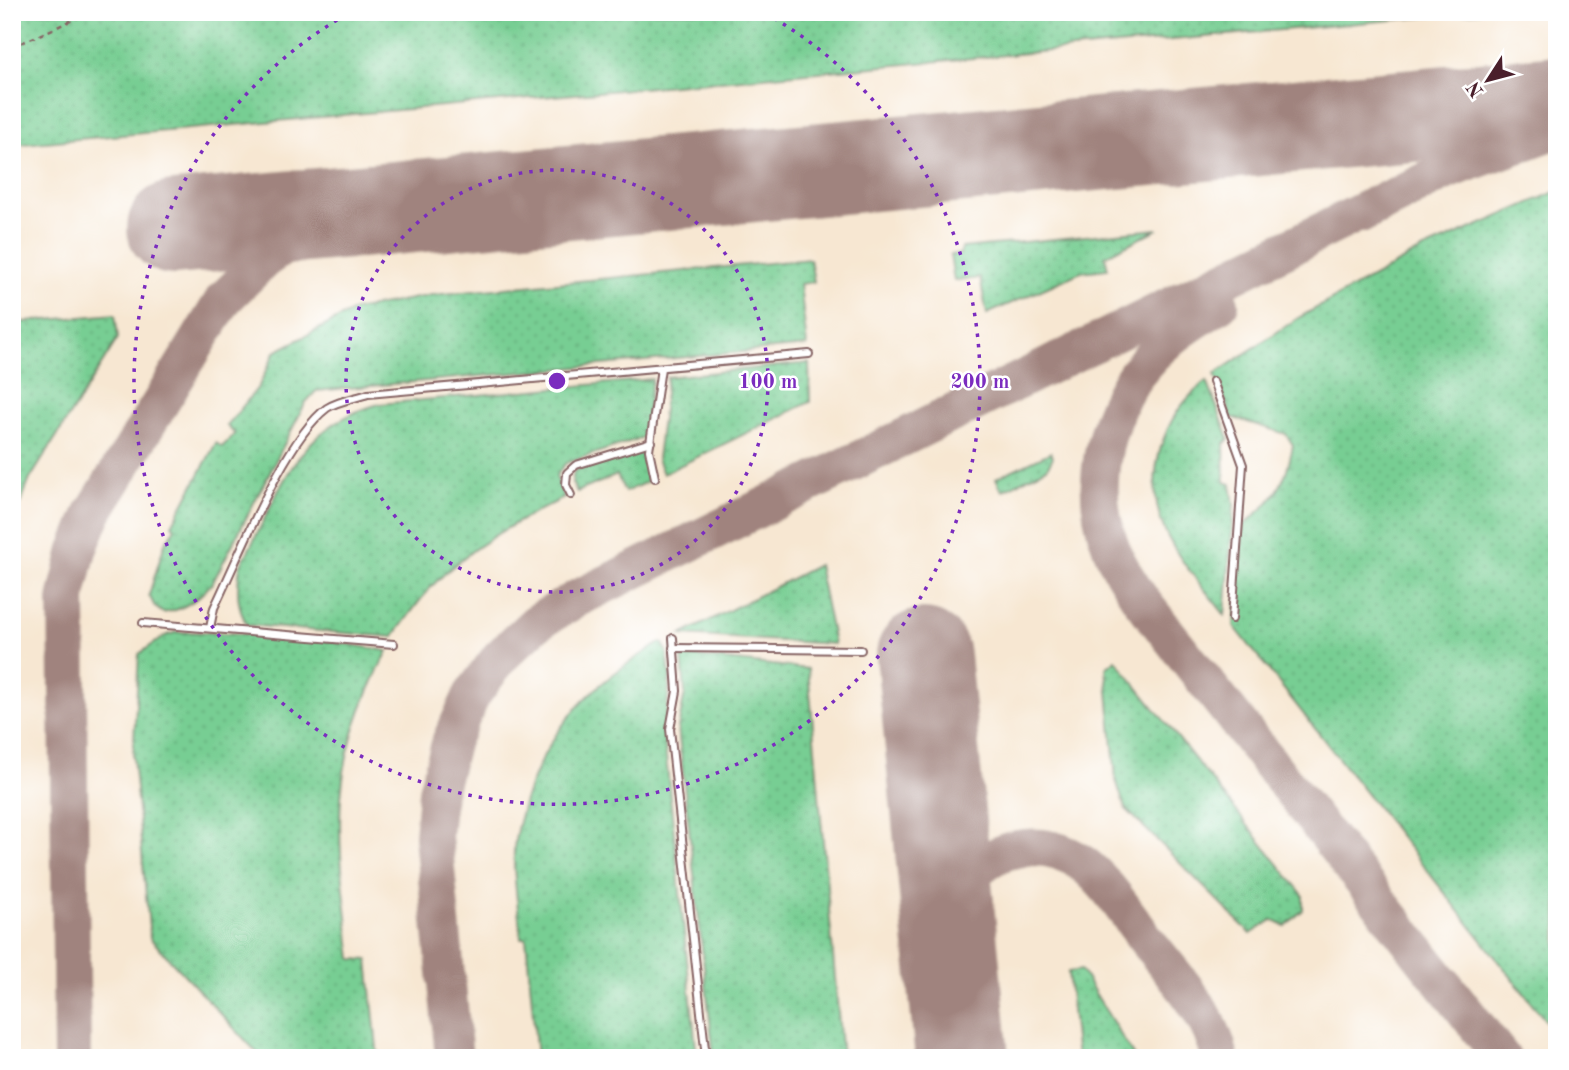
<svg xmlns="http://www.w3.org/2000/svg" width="1569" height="1070" font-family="'Old Standard TT',serif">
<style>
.grass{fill:url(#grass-dots);stroke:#60765f;stroke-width:2}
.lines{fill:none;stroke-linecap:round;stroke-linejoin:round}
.taxiway{stroke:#a0837e;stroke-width:38}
.runway{stroke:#a0837e;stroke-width:94}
.service-casing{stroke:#876565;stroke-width:10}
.path{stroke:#876565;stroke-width:2.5;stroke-dasharray:5 5;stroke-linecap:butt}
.service{stroke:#fff;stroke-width:6}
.ring{fill:none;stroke:#7b2cbf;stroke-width:3.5;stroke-dasharray:3.5 7}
.centre{fill:#7b2cbf;stroke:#fff;stroke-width:3.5}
.ring-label{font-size:21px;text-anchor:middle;font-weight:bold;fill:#7b2cbf;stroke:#fff;stroke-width:5;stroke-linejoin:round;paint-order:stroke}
</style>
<defs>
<pattern id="grass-dots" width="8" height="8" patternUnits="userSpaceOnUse" patternTransform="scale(1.75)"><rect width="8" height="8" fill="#77ce93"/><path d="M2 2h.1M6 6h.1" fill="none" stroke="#68b07f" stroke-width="1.8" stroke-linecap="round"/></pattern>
</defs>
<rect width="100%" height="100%" fill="#fff"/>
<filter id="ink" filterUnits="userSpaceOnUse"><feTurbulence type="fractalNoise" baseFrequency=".0143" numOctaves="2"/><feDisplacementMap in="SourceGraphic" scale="14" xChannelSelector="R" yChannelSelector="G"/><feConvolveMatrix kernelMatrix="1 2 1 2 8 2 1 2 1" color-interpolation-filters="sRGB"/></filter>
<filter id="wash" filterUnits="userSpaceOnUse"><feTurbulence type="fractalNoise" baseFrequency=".00686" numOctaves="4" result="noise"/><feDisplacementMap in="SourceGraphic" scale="28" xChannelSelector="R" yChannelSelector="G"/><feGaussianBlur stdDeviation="1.57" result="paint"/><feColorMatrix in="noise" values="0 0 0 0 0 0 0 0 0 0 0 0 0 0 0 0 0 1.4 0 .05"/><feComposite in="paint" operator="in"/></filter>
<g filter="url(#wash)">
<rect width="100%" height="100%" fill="#f7e7d2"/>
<!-- grass -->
<g class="grass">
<path d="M12 12H1480L12 145Z"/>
<path d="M1557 191V1035L1234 626 1243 526C1275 498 1285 488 1293 445L1286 434 1231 417 1215 374 1298 318 1422 250Z"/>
<path d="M1158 229 1105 256 1108 269 1081 272 987 314 980 278 954 281 950 255 960 254 962 248Z"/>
<path d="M810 259 814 282 800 284 807 346 316 391 306 402 213 582C198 599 186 609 163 613L155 607 149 595 165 543 175 528 172 525 216 443 222 447 235 434 227 426 259 386 275 352 355 310 432 295Z"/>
<path d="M115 314 118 338 30 479 12 525V323Z"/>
<path d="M809 363 810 402 663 474 657 459 667 377Z"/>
<path d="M652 379 644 437 566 463 556 476 564 498C517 521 469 547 433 585 418 601 406 620 393 637L247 625C236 605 237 588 240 566 281 495 291 428 379 404Z"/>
<path d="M1207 381 1229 439 1224 444 1225 482 1231 484 1234 505 1225 615C1205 589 1179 562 1165 531 1142 478 1162 414 1207 381Z"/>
<path d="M639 449 644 451 647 482 625 492 617 475 577 492 572 483 574 471Z"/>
<path d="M1051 452 1053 457 1047 468 1002 491 996 478Z"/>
<path d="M818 565 834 644 681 635Z"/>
<path d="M177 632C247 632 319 638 388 651 325 768 337 833 352 959L368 960 378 1058H262L150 938 133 757 139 654 165 636Z"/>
<path d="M662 642 667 651 670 677 664 737 697 1058H537L526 938H521C519 912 514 885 514 858 513 839 520 818 525 800 550 724 594 681 662 642Z"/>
<path d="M682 655 808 669 842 1058H714L678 728 685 693Z"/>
<path d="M1116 660 1303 895V910L1285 926 1272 920 1251 934 1125 808 1116 780 1106 668Z"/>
<path d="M1081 970 1133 1055 1134 1058H1077L1068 972Z"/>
</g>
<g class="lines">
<!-- taxiway -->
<g class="taxiway">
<path d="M1362 214 1446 171 1557 130"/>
<path d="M1220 304C1197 320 1171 335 1152 355 1107 402 1086 482 1110 544 1117 565 1129 582 1141 600L1502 1058"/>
<path d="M950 928C953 914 956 899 963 887 988 845 1044 835 1083 864 1110 884 1130 920 1151 946 1178 980 1211 1014 1220 1058"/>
<path d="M72 1058 67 595 78 550 93 513 224 299 264 260 290 242 323 225 406 207"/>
<path d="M454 1058 433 836 437 792 451 740 472 695 500 657 536 623 578 598 1383 201"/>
</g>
<!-- runway -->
<g class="runway">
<path d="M174 228 1557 102"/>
<path d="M923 656 962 1058"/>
</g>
</g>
</g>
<g filter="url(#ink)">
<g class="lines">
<!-- service casing -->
<g class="service-casing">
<g id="service">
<path d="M1213 381 1243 465 1232 619"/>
<path d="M655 478 649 450 661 368"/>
<path d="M571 495 566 485 567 473 576 465 651 442"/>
<path d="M143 623 394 644"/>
<path d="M210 628 214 608C239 557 284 440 327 408 337 401 356 398 368 394L809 354"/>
<path d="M673 638 677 691 670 729 706 1058"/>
<path d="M673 648 861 650"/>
</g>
</g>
<!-- path -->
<path class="path" d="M12 47 91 12"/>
<!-- service -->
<use href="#service" class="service"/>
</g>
</g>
<!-- distance rings -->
<g class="ring">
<circle cx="557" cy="381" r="211"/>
<path d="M765 13A423 423 0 1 1 349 13"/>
</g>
<circle cx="557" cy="381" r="10" class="centre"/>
<g class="ring-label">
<text x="768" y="388">100 m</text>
<text x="980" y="388">200 m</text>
</g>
<!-- margin -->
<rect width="1569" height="1070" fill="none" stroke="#fff" stroke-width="42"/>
<!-- north arrow -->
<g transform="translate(1488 80) rotate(234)" stroke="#ffffff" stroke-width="5" paint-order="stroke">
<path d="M0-5L12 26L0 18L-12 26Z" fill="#4a1f2b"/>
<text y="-10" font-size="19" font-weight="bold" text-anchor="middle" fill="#4a1f2b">N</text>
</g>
</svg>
